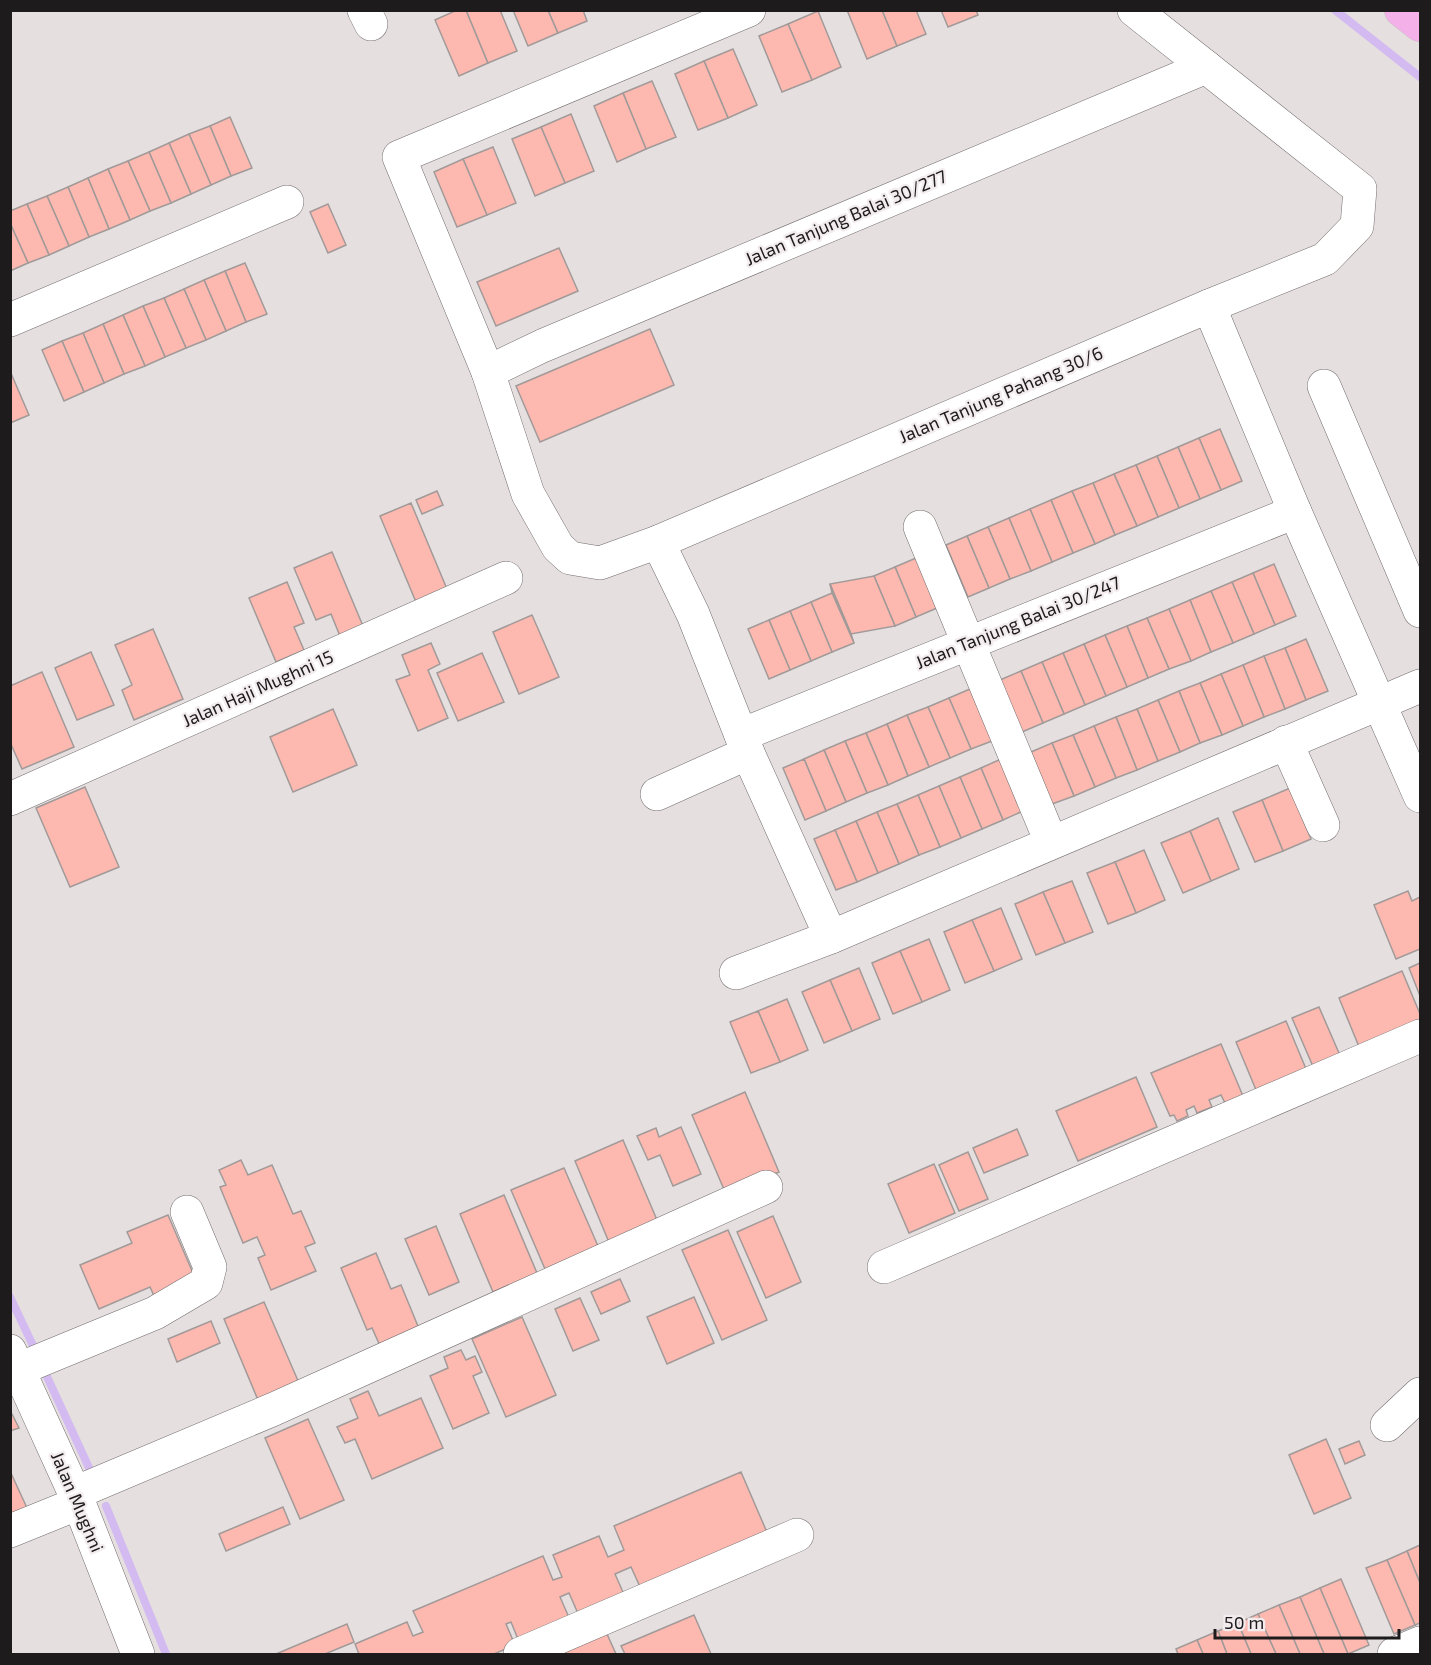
<svg xmlns="http://www.w3.org/2000/svg" width="1431" height="1665" font-family="'Exo 2',sans-serif">
<style>
.lines{fill:none;stroke-linecap:round;stroke-linejoin:round}
.stream{stroke:#d3baf1;stroke-width:8}
.building{fill:#fdb9b0;stroke:#a19a99;stroke-width:1.5}
.minor-casing{stroke:#736d6e;stroke-width:34}
.major-casing{stroke:#c0bfbf;stroke-width:34}
.minor{stroke:#fff;stroke-width:33}
.major{stroke:#f3b0e9;stroke-width:33}
.labels{text-anchor:middle;stroke-width:4.5;stroke-linejoin:round;paint-order:stroke}
.street-label{font-size:18px;fill:#1d1b1c;stroke:#f3ecee}
</style>
<rect width="100%" height="100%" fill="#e6dfe0"/>
<g class="lines">
<!-- stream -->
<g class="stream">
<path d="M1335 10 1420 77"/>
<path d="M10 1297 37 1354"/>
<path d="M43 1368 91 1472"/>
<path d="M106 1506 166 1654"/>
</g>
</g>
<!-- building -->
<g class="building">
<path d="M457 10H466L488 63 459 76 435 20Z"/>
<path d="M466 10H500L517 51 488 63Z"/>
<path d="M513 10H548L558 33 528 46Z"/>
<path d="M548 10H583L587 21 558 33Z"/>
<path d="M847 10H882L897 46 867 59Z"/>
<path d="M882 10H916L926 34 897 46Z"/>
<path d="M941 10H976L978 15 948 27Z"/>
<path d="M818 11 841 67 812 80 788 24Z"/>
<path d="M788 24 812 80 782 92 759 36Z"/>
<path d="M733 49 757 105 728 118 704 61Z"/>
<path d="M704 61 728 118 698 130 675 74Z"/>
<path d="M652 81 676 137 646 149 623 93Z"/>
<path d="M623 93 646 149 617 162 594 106Z"/>
<path d="M571 114 594 171 565 183 541 127Z"/>
<path d="M230 117 252 168 231 176 210 126Z"/>
<path d="M210 126 231 176 211 185 189 134Z"/>
<path d="M541 127 565 183 535 196 512 139Z"/>
<path d="M189 134 211 185 191 194 169 143Z"/>
<path d="M169 143 191 194 171 203 149 152Z"/>
<path d="M493 147 516 203 487 215 463 159Z"/>
<path d="M149 152 171 203 150 211 128 161Z"/>
<path d="M463 159 487 215 457 227 434 172Z"/>
<path d="M128 161 150 211 130 220 108 169Z"/>
<path d="M108 169 130 220 109 229 88 178Z"/>
<path d="M88 178 109 229 89 237 68 187Z"/>
<path d="M68 187 89 237 69 246 47 196Z"/>
<path d="M47 196 69 246 49 255 27 204Z"/>
<path d="M27 204 49 255 28 263 10 223V211Z"/>
<path d="M328 204 346 245 328 253 310 212Z"/>
<path d="M10 223 28 263 10 271Z"/>
<path d="M559 248 578 291 496 326 477 282Z"/>
<path d="M245 263 267 314 246 322 225 271Z"/>
<path d="M225 271 246 322 226 331 204 280Z"/>
<path d="M204 280 226 331 206 340 184 289Z"/>
<path d="M184 289 206 340 186 348 164 298Z"/>
<path d="M164 298 186 348 165 357 143 306Z"/>
<path d="M143 306 165 357 145 366 123 315Z"/>
<path d="M123 315 145 366 124 374 103 324Z"/>
<path d="M103 324 124 374 104 383 83 333Z"/>
<path d="M650 329 674 385 540 442 516 386Z"/>
<path d="M83 333 104 383 84 392 62 341Z"/>
<path d="M62 341 84 392 64 401 42 350Z"/>
<path d="M10 371 29 415 10 423Z"/>
<path d="M1220 429 1242 481 1221 490 1199 438Z"/>
<path d="M1199 438 1221 490 1200 499 1178 447Z"/>
<path d="M1178 447 1200 499 1179 508 1157 456Z"/>
<path d="M1157 456 1179 508 1158 517 1136 465Z"/>
<path d="M1136 465 1158 517 1137 526 1114 474Z"/>
<path d="M1114 474 1137 526 1115 535 1093 483Z"/>
<path d="M1093 483 1115 535 1095 544 1072 491Z"/>
<path d="M437 491 443 505 422 514 416 500Z"/>
<path d="M1072 491 1095 544 1073 553 1051 500Z"/>
<path d="M1051 500 1073 553 1052 562 1030 509Z"/>
<path d="M411 503 447 589 416 602 380 516Z"/>
<path d="M1030 509 1052 562 1031 571 1009 518Z"/>
<path d="M1009 518 1031 571 1010 579 988 527Z"/>
<path d="M988 527 1010 579 989 588 967 536Z"/>
<path d="M967 536 989 588 968 597 946 545Z"/>
<path d="M332 552 363 626 340 636 331 614 316 620 294 568Z"/>
<path d="M916 558 937 608 916 617 895 567Z"/>
<path d="M1274 564 1296 616 1275 625 1253 573Z"/>
<path d="M895 567 916 617 895 626 874 576Z"/>
<path d="M1253 573 1275 625 1254 634 1232 582Z"/>
<path d="M874 576 895 626 851 634 830 584Z"/>
<path d="M287 582 304 623 294 627 304 650 276 662 249 598Z"/>
<path d="M1232 582 1254 634 1233 643 1211 591Z"/>
<path d="M830 584 851 634 854 643 832 593Z"/>
<path d="M1211 591 1233 643 1211 652 1190 600Z"/>
<path d="M832 593 854 643 832 652 811 602Z"/>
<path d="M1190 600 1211 652 1191 661 1169 609Z"/>
<path d="M811 602 832 652 811 661 790 611Z"/>
<path d="M1169 609 1191 661 1169 669 1147 618Z"/>
<path d="M790 611 811 661 790 670 769 620Z"/>
<path d="M532 615 559 677 519 694 493 632Z"/>
<path d="M1147 618 1169 669 1148 678 1127 626Z"/>
<path d="M769 620 790 670 769 679 748 629Z"/>
<path d="M1127 626 1148 678 1127 687 1105 635Z"/>
<path d="M153 629 183 699 134 720 122 690 132 685 115 645Z"/>
<path d="M1105 635 1127 687 1106 696 1084 644Z"/>
<path d="M1306 639 1328 691 1306 700 1285 648Z"/>
<path d="M431 643 440 664 428 670 448 718 418 731 396 680 410 675 402 655Z"/>
<path d="M1084 644 1106 696 1085 705 1063 653Z"/>
<path d="M1285 648 1306 700 1285 709 1264 656Z"/>
<path d="M91 652 114 705 77 720 55 668Z"/>
<path d="M482 653 504 702 458 721 437 673Z"/>
<path d="M1063 653 1085 705 1064 714 1042 662Z"/>
<path d="M1264 656 1285 709 1264 717 1243 665Z"/>
<path d="M1042 662 1064 714 1043 723 1021 671Z"/>
<path d="M1243 665 1264 717 1243 726 1221 674Z"/>
<path d="M1021 671 1043 723 1022 732 1000 680Z"/>
<path d="M42 672 74 747 22 769 10 742V686Z"/>
<path d="M1221 674 1243 726 1222 735 1200 683Z"/>
<path d="M1200 683 1222 735 1200 743 1179 691Z"/>
<path d="M970 689 992 741 971 749 949 698Z"/>
<path d="M1179 691 1200 743 1180 752 1158 700Z"/>
<path d="M949 698 971 749 950 758 928 707Z"/>
<path d="M1158 700 1180 752 1158 761 1137 709Z"/>
<path d="M928 707 950 758 929 767 907 715Z"/>
<path d="M333 709 357 765 293 792 270 737Z"/>
<path d="M1137 709 1158 761 1137 770 1116 717Z"/>
<path d="M907 715 929 767 908 776 887 724Z"/>
<path d="M1116 717 1137 770 1116 778 1094 726Z"/>
<path d="M887 724 908 776 888 785 866 733Z"/>
<path d="M1094 726 1116 778 1095 787 1073 735Z"/>
<path d="M866 733 888 785 867 793 845 741Z"/>
<path d="M1073 735 1095 787 1074 796 1052 743Z"/>
<path d="M845 741 867 793 846 802 824 750Z"/>
<path d="M1052 743 1074 796 1052 804 1031 752Z"/>
<path d="M824 750 846 802 826 811 804 759Z"/>
<path d="M804 759 826 811 805 820 783 768Z"/>
<path d="M1001 759 1023 811 1003 820 981 768Z"/>
<path d="M981 768 1003 820 982 829 960 777Z"/>
<path d="M960 777 982 829 961 838 939 786Z"/>
<path d="M939 786 961 838 940 847 918 795Z"/>
<path d="M85 787 119 867 70 887 36 808Z"/>
<path d="M1290 788 1311 839 1283 851 1262 800Z"/>
<path d="M918 795 940 847 919 855 897 804Z"/>
<path d="M1262 800 1283 851 1255 862 1233 812Z"/>
<path d="M897 804 919 855 899 864 877 812Z"/>
<path d="M877 812 899 864 878 873 856 821Z"/>
<path d="M1218 818 1239 869 1211 881 1190 831Z"/>
<path d="M856 821 878 873 857 882 835 830Z"/>
<path d="M835 830 857 882 836 890 814 839Z"/>
<path d="M1190 831 1211 881 1183 893 1161 843Z"/>
<path d="M1144 850 1165 900 1136 913 1115 862Z"/>
<path d="M1115 862 1136 913 1108 924 1087 873Z"/>
<path d="M1072 881 1093 932 1065 943 1043 892Z"/>
<path d="M1408 891 1412 901 1420 897V949L1396 959 1374 905Z"/>
<path d="M1043 892 1065 943 1036 955 1015 904Z"/>
<path d="M1001 908 1022 959 994 971 972 920Z"/>
<path d="M972 920 994 971 965 983 944 932Z"/>
<path d="M929 939 950 990 922 1002 900 951Z"/>
<path d="M900 951 922 1002 893 1014 872 963Z"/>
<path d="M1420 963V996L1409 968Z"/>
<path d="M859 968 880 1019 852 1031 830 980Z"/>
<path d="M1402 971 1420 1014V1029L1362 1054 1339 998Z"/>
<path d="M830 980 852 1031 824 1043 802 992Z"/>
<path d="M787 999 808 1050 780 1062 758 1011Z"/>
<path d="M1319 1007 1342 1060 1315 1071 1292 1018Z"/>
<path d="M758 1011 780 1062 751 1073 730 1022Z"/>
<path d="M1286 1021 1309 1076 1259 1097 1236 1042Z"/>
<path d="M1221 1044 1243 1096 1225 1103 1221 1095 1209 1100 1212 1107 1197 1113 1194 1106 1186 1110 1188 1116 1177 1121 1174 1115 1170 1116 1151 1073Z"/>
<path d="M1136 1077 1157 1127 1078 1161 1056 1111Z"/>
<path d="M745 1092 779 1172 726 1194 692 1115Z"/>
<path d="M681 1127 701 1174 673 1186 660 1155 648 1160 637 1136 656 1128 659 1137Z"/>
<path d="M1017 1129 1028 1155 984 1173 973 1148Z"/>
<path d="M623 1140 660 1227 611 1247 575 1161Z"/>
<path d="M968 1152 988 1199 959 1211 939 1165Z"/>
<path d="M241 1160 248 1175 272 1165 293 1214 301 1211 315 1243 305 1247 316 1271 271 1290 258 1258 265 1255 257 1237 243 1243 220 1187 226 1185 219 1170Z"/>
<path d="M934 1164 955 1213 909 1233 888 1184Z"/>
<path d="M564 1168 598 1246 545 1269 511 1190Z"/>
<path d="M504 1195 537 1273 493 1292 460 1214Z"/>
<path d="M168 1215 196 1280 155 1298 150 1287 99 1309 80 1265 132 1243 127 1232Z"/>
<path d="M773 1216 801 1282 766 1298 737 1232Z"/>
<path d="M436 1226 459 1282 429 1295 405 1239Z"/>
<path d="M728 1230 767 1320 722 1340 682 1250Z"/>
<path d="M376 1253 391 1289 401 1285 420 1331 381 1348 372 1328 367 1330 341 1268Z"/>
<path d="M620 1279 630 1301 601 1314 591 1292Z"/>
<path d="M694 1297 714 1343 667 1364 647 1317Z"/>
<path d="M580 1298 599 1340 573 1351 555 1309Z"/>
<path d="M264 1302 299 1383 258 1400 224 1319Z"/>
<path d="M522 1317 556 1395 506 1417 472 1339Z"/>
<path d="M211 1321 220 1343 177 1362 168 1339Z"/>
<path d="M461 1350 466 1360 475 1356 482 1372 473 1376 489 1413 453 1429 430 1376 448 1368 444 1357Z"/>
<path d="M368 1391 379 1416 421 1398 443 1448 372 1479 355 1439 345 1443 337 1427 358 1418 350 1399Z"/>
<path d="M10 1410 19 1428 10 1431Z"/>
<path d="M308 1419 344 1500 300 1519 265 1438Z"/>
<path d="M1326 1439 1351 1498 1314 1514 1289 1455Z"/>
<path d="M1359 1441 1365 1455 1345 1464 1339 1449Z"/>
<path d="M10 1471 28 1510 10 1518Z"/>
<path d="M741 1472 769 1537 642 1591 631 1567 615 1574 626 1599 580 1618 569 1593 560 1597 571 1622 520 1644 511 1622 506 1624 515 1645 494 1654H359L355 1644 407 1622 413 1636 423 1632 413 1611 543 1556 553 1580 562 1577 553 1555 599 1536 608 1557 624 1550 614 1526Z"/>
<path d="M283 1507 290 1524 226 1551 219 1534Z"/>
<path d="M1420 1545V1583L1407 1551Z"/>
<path d="M1407 1551 1420 1583V1623L1415 1625 1387 1560Z"/>
<path d="M1387 1560 1415 1625 1394 1634 1366 1568Z"/>
<path d="M1341 1579 1369 1645 1348 1654 1320 1588Z"/>
<path d="M1320 1588 1348 1654H1324L1300 1597Z"/>
<path d="M1300 1597 1324 1654H1300L1279 1605Z"/>
<path d="M1279 1605 1300 1654H1276L1258 1614Z"/>
<path d="M1258 1614 1276 1654H1251L1238 1623Z"/>
<path d="M694 1615 711 1654H625L621 1646Z"/>
<path d="M1238 1623 1251 1654H1227L1218 1631Z"/>
<path d="M347 1624 354 1642 325 1654H276Z"/>
<path d="M1218 1631 1227 1654H1203L1197 1640Z"/>
<path d="M607 1634 616 1654H560Z"/>
<path d="M1197 1640 1203 1654H1178L1176 1649Z"/>
</g>
<g class="lines">
<!-- minor casing -->
<g class="minor-casing">
<g id="minor">
<path d="M364 10 371 24"/>
<path d="M749 10 399 157 488 372 528 494 558 547 570 558 600 563 658 542 1209 306 1325 259 1357 226 1360 189 1134 10"/>
<path d="M1209 306 1295 512 1420 796"/>
<path d="M10 320 287 202"/>
<path d="M488 372 542 346 1206 67"/>
<path d="M1324 386 1420 611"/>
<path d="M920 527 1051 842"/>
<path d="M658 542 693 614 748 753 831 937"/>
<path d="M741 735 1295 512"/>
<path d="M1286 742 1323 825"/>
<path d="M657 794 748 753"/>
<path d="M10 799 506 578"/>
<path d="M736 973 831 937 1420 686"/>
<path d="M884 1267 1420 1036"/>
<path d="M10 1351 79 1503 138 1654"/>
<path d="M19 1369 155 1313 206 1283 210 1267 187 1212"/>
<path d="M1387 1425 1420 1394"/>
<path d="M75 1493 274 1409 766 1187"/>
<path d="M10 1531 79 1503"/>
<path d="M520 1654 797 1535"/>
<path d="M1394 1654 1420 1643"/>
</g>
</g>
<!-- major casing -->
<g class="major-casing">
<path id="major" d="M1401 10 1420 25"/>
</g>
<!-- minor -->
<use href="#minor" class="minor"/>
<!-- major -->
<use href="#major" class="major"/>
</g>
<g class="labels">
<!-- street labels -->
<g class="street-label">
<text transform="translate(846 218) rotate(-23)" y="6">Jalan Tanjung Balai 30/277</text>
<text transform="translate(1001 395) rotate(-23)" y="6">Jalan Tanjung Pahang 30/6</text>
<text transform="translate(1018 623) rotate(-22)" y="6">Jalan Tanjung Balai 30/247</text>
<text transform="translate(258 689) rotate(-24)" y="6">Jalan Haji Mughni 15</text>
<text transform="translate(77 1502) rotate(67)" y="6">Jalan Mughni</text>
</g>
</g>
<!-- border -->
<rect width="1431" height="1665" fill="none" stroke="#1d1b1c" stroke-width="24"/>
<!-- scale -->
<path d="M1215 1629v9h184v-9" fill="none" stroke="#1d1b1c" stroke-width="3"/>
<text x="1224" y="1629" font-size="18" fill="#1d1b1c" stroke="#f3ecee" stroke-width="4.5" paint-order="stroke">50 m</text>
</svg>
